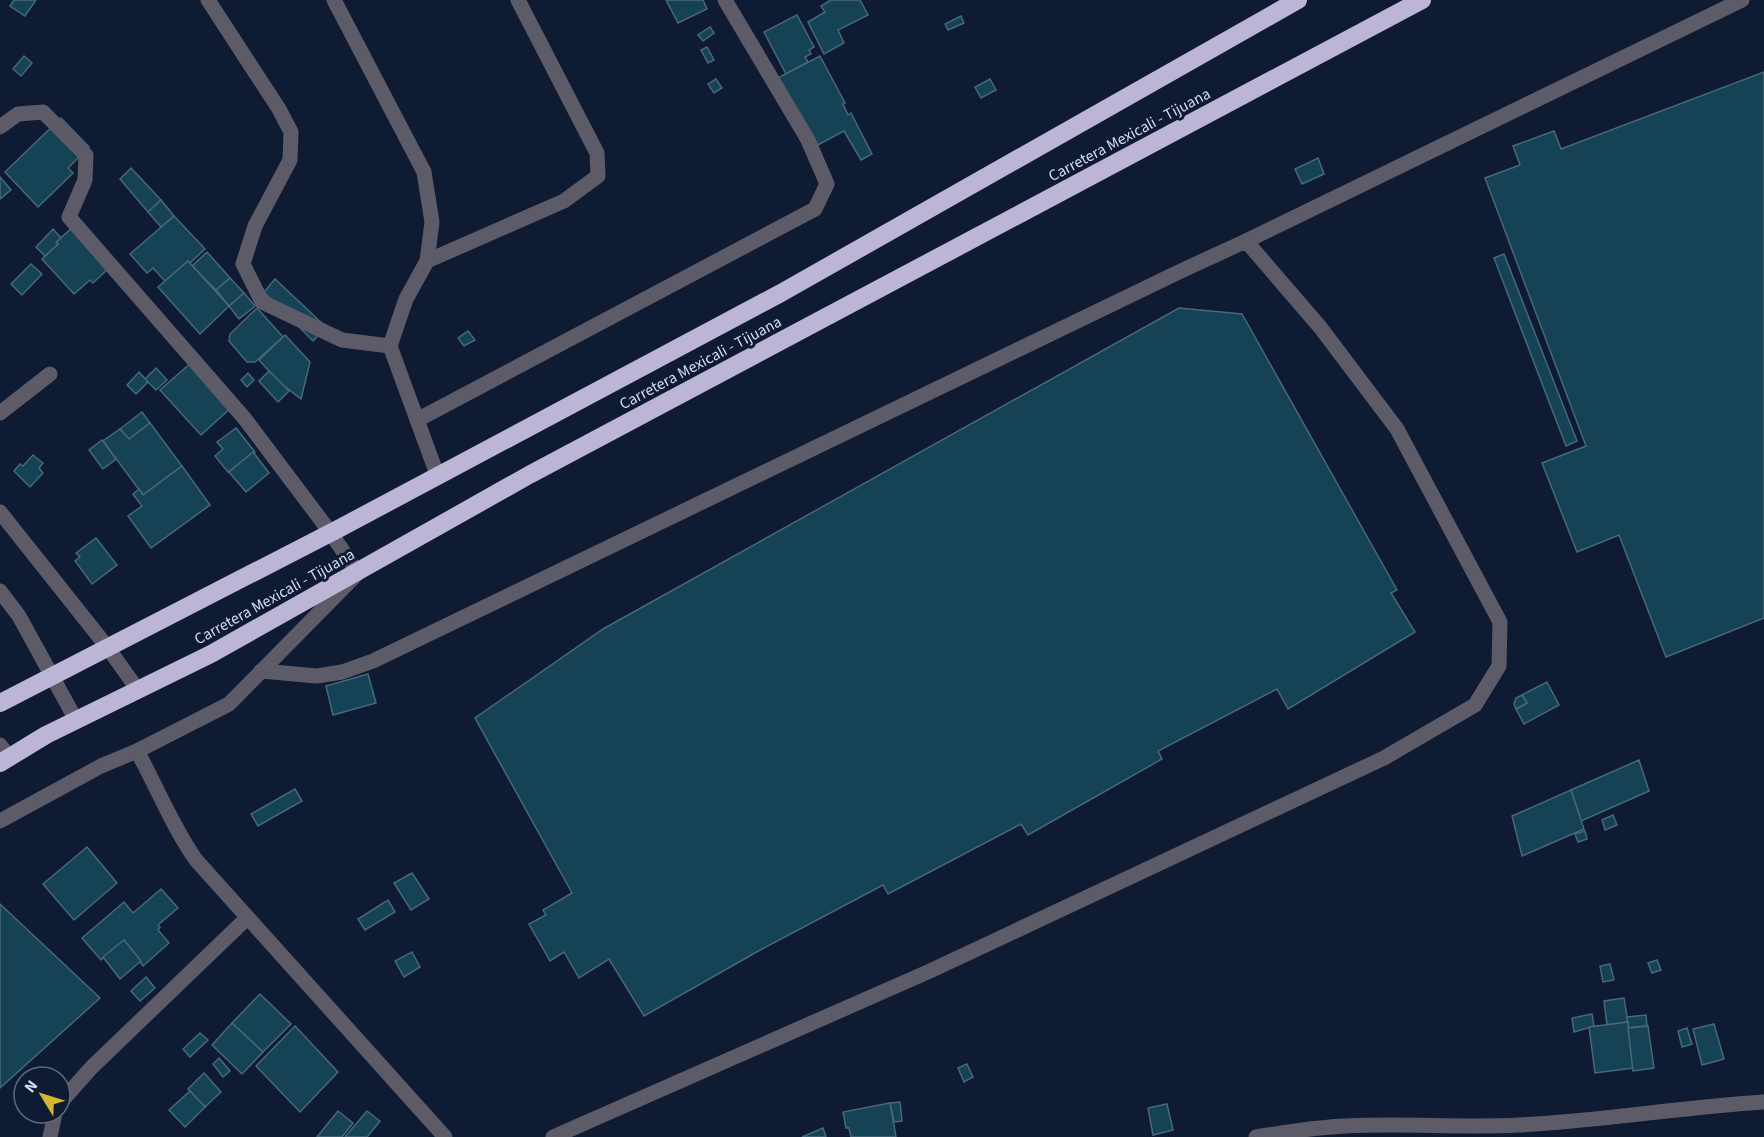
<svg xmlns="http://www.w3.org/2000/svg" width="1764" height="1137" font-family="'Source Sans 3',sans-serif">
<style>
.building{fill:#164255;stroke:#46697a;stroke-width:1.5}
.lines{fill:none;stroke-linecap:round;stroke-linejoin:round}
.minor{stroke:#5e5b69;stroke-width:15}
.highway{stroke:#bdb5d6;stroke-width:18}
.labels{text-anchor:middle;stroke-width:6;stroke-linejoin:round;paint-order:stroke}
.street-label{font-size:16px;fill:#d5deee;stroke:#0f1b32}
</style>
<rect width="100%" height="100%" fill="#0f1b32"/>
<!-- building -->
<g class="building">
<path d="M14 0H36L25 16 10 6Z"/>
<path d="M666 0H703L707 9 678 23Z"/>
<path d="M831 0H860L868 15 838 30 844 43 824 54 808 22 825 12 821 6Z"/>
<path d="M797 15 814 47 809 50 811 54 805 57 808 62 786 74 764 32Z"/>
<path d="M961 16 964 23 948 30 945 24Z"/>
<path d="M710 27 714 33 703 41 698 35Z"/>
<path d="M707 47 714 60 708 63 701 50Z"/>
<path d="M24 56 32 63 21 76 13 69Z"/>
<path d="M820 56 845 103 843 104 848 115 851 113 872 154 861 160 844 131 814 147 772 81Z"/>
<path d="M1764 72V618L1666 657 1619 535 1577 552 1542 463 1586 446 1485 178 1520 165 1513 146 1554 131 1561 149Z"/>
<path d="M716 79 722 88 714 93 708 84Z"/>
<path d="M990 79 996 90 981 98 975 87Z"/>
<path d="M61 118 89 147 68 168 73 173 38 207 5 172Z"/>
<path d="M1318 158 1324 174 1302 184 1295 169Z"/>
<path d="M131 168 161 200 148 212 120 179Z"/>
<path d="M0 177 11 190 0 199Z"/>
<path d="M161 200 174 216 161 227 148 212Z"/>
<path d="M174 216 205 249 190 263 188 261 165 281 153 268 147 273 130 254Z"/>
<path d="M73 227 109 268 93 283 90 280 74 294 42 259 58 244 56 242Z"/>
<path d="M53 229 61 238 56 242 58 244 45 256 36 247Z"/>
<path d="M207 252 230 278 216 290 192 266Z"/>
<path d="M1504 254 1577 441 1566 446 1494 258Z"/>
<path d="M188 261 229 306 200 334 158 287Z"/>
<path d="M31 264 42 274 22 295 11 284Z"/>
<path d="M230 278 244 293 229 306 216 290Z"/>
<path d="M275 279 326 327 313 341 264 292Z"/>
<path d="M244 293 255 306 239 319 229 306Z"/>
<path d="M257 308 283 337 255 362H247L229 341 230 334Z"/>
<path d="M1179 308 1242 314 1397 590 1391 593 1415 632 1288 709 1277 689 1158 751 1162 759 1028 835 1021 824 888 894 883 885 762 949 644 1016 609 959 579 978 564 952 550 961 529 924 546 915 543 910 572 893 475 718 603 629Z"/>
<path d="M468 331 475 340 464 346 458 338Z"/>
<path d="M285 335 310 362 301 399 279 382 259 360Z"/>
<path d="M193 361 233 406 201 435 160 390Z"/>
<path d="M156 368 167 380 156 390 145 379Z"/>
<path d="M269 371 289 391 278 402 259 381Z"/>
<path d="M139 372 148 382 136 394 127 385Z"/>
<path d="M248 373 254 380 247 387 241 380Z"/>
<path d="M142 412 150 423 129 439 120 429Z"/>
<path d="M150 423 182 466 143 495 103 441 120 429 129 439Z"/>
<path d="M236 428 255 452 228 472 215 456 223 449 217 442Z"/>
<path d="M102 440 116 459 103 469 89 450Z"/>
<path d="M253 452 269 473 246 492 229 472Z"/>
<path d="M33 455 43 463 39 468 43 473 30 487 14 471 20 464 23 466Z"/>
<path d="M182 466 210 505 151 548 128 516 142 506 133 494 139 489 143 495Z"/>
<path d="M96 538 117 565 92 584 75 561 80 557 76 553Z"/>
<path d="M368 674 376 703 333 715 326 686Z"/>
<path d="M1547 682 1559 705 1524 724 1516 709 1527 703 1522 695Z"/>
<path d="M1522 695 1527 703 1516 709 1514 704 1516 698Z"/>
<path d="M1639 760 1649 791 1581 821 1571 790Z"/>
<path d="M295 789 302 801 258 826 251 814Z"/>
<path d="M1571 790 1584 829 1522 856 1512 816Z"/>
<path d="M1613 815 1617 825 1605 830 1602 820Z"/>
<path d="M1585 831 1587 839 1578 842 1575 834Z"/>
<path d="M87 847 117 883 74 920 43 884Z"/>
<path d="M412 873 429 899 411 910 394 883Z"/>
<path d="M161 889 178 908 158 925 160 927 158 930 169 943 143 966 124 940 101 960 82 938 124 902 133 913Z"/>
<path d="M388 900 395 912 365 930 358 919Z"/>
<path d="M0 904 100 998 0 1088Z"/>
<path d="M124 940 141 961 120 979 103 957Z"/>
<path d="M412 952 420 967 404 977 395 961Z"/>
<path d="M1657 960 1661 970 1652 973 1648 963Z"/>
<path d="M1610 964 1614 980 1603 982 1600 966Z"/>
<path d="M146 977 155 988 140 1001 131 991Z"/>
<path d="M260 994 291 1024 263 1052 232 1023Z"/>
<path d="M1624 998 1628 1022 1607 1025 1604 1001Z"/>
<path d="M1592 1014 1594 1026 1574 1032 1572 1018Z"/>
<path d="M1646 1015 1647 1026 1628 1028 1627 1017Z"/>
<path d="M1628 1022 1633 1068 1595 1073 1589 1027Z"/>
<path d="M232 1023 263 1052 242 1074 212 1045Z"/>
<path d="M1714 1024 1724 1059 1702 1065 1693 1029Z"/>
<path d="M295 1026 338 1072 300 1112 256 1066Z"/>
<path d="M1648 1026 1654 1068 1633 1071 1628 1028Z"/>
<path d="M1687 1028 1692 1044 1682 1047 1678 1031Z"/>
<path d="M200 1033 208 1040 190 1057 183 1049Z"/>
<path d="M219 1058 230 1071 223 1077 213 1064Z"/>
<path d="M967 1064 973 1077 964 1082 958 1068Z"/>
<path d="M204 1073 221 1092 205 1107 188 1089Z"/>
<path d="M190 1091 205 1107 185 1127 169 1110Z"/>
<path d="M900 1102 902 1121 894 1122 890 1103Z"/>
<path d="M890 1103 896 1137H851L849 1128H846L843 1112Z"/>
<path d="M1167 1104 1173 1130 1153 1135 1148 1108Z"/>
<path d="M338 1111 353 1123 342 1137H317Z"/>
<path d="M367 1111 380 1121 367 1137H345Z"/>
<path d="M823 1128 826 1137H802Z"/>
</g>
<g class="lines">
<!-- minor -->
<g class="minor">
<path d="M208 0 279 109 291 132 290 160 255 226 243 264 262 302 342 340 390 346"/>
<path d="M334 0 424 172 432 222 427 261 406 299 390 346 438 477"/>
<path d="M0 127 18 114 43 112 86 155 85 180 69 217 245 419 330 532 358 573 229 704 137 751 101 766 0 821"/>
<path d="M1246 241 1742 0"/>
<path d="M427 261 564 201 598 176 597 153 518 0"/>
<path d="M0 413 50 374"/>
<path d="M417 420 815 209 827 184 808 140 725 0"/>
<path d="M0 512 108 648 138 690"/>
<path d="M0 591 19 616 76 720"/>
<path d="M261 671 317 676 342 672 373 661 1183 270 1246 241 1320 327 1397 429 1500 622 1499 666 1475 705 1384 758 930 971 553 1137"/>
<path d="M0 745 9 757"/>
<path d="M137 751C157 787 172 826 196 860L445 1137"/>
<path d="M60 1103 91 1068 247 918"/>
<path d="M50 1137 55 1113"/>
<path d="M1256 1137C1286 1132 1316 1127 1346 1126 1404 1123 1462 1128 1519 1125 1601 1121 1682 1107 1764 1102"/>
</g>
<!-- highway -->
<g class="highway">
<path d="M0 703 340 528 781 293 1298 0"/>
<path d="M0 763 46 735 211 654 529 475 1422 0"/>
</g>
</g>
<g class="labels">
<!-- street labels -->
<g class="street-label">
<text transform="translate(1129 134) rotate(-28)" y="6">Carretera Mexicali - Tijuana</text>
<text transform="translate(700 362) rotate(-28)" y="6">Carretera Mexicali - Tijuana</text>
<text transform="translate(274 596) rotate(-29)" y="6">Carretera Mexicali - Tijuana</text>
</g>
</g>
<!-- north arrow -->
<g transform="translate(42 1095) rotate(308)"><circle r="28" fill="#0f1b32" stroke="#5e697d" stroke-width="1.5"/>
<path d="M0-4.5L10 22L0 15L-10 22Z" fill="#d5b534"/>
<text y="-9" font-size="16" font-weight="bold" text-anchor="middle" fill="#d5deee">N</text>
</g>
</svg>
